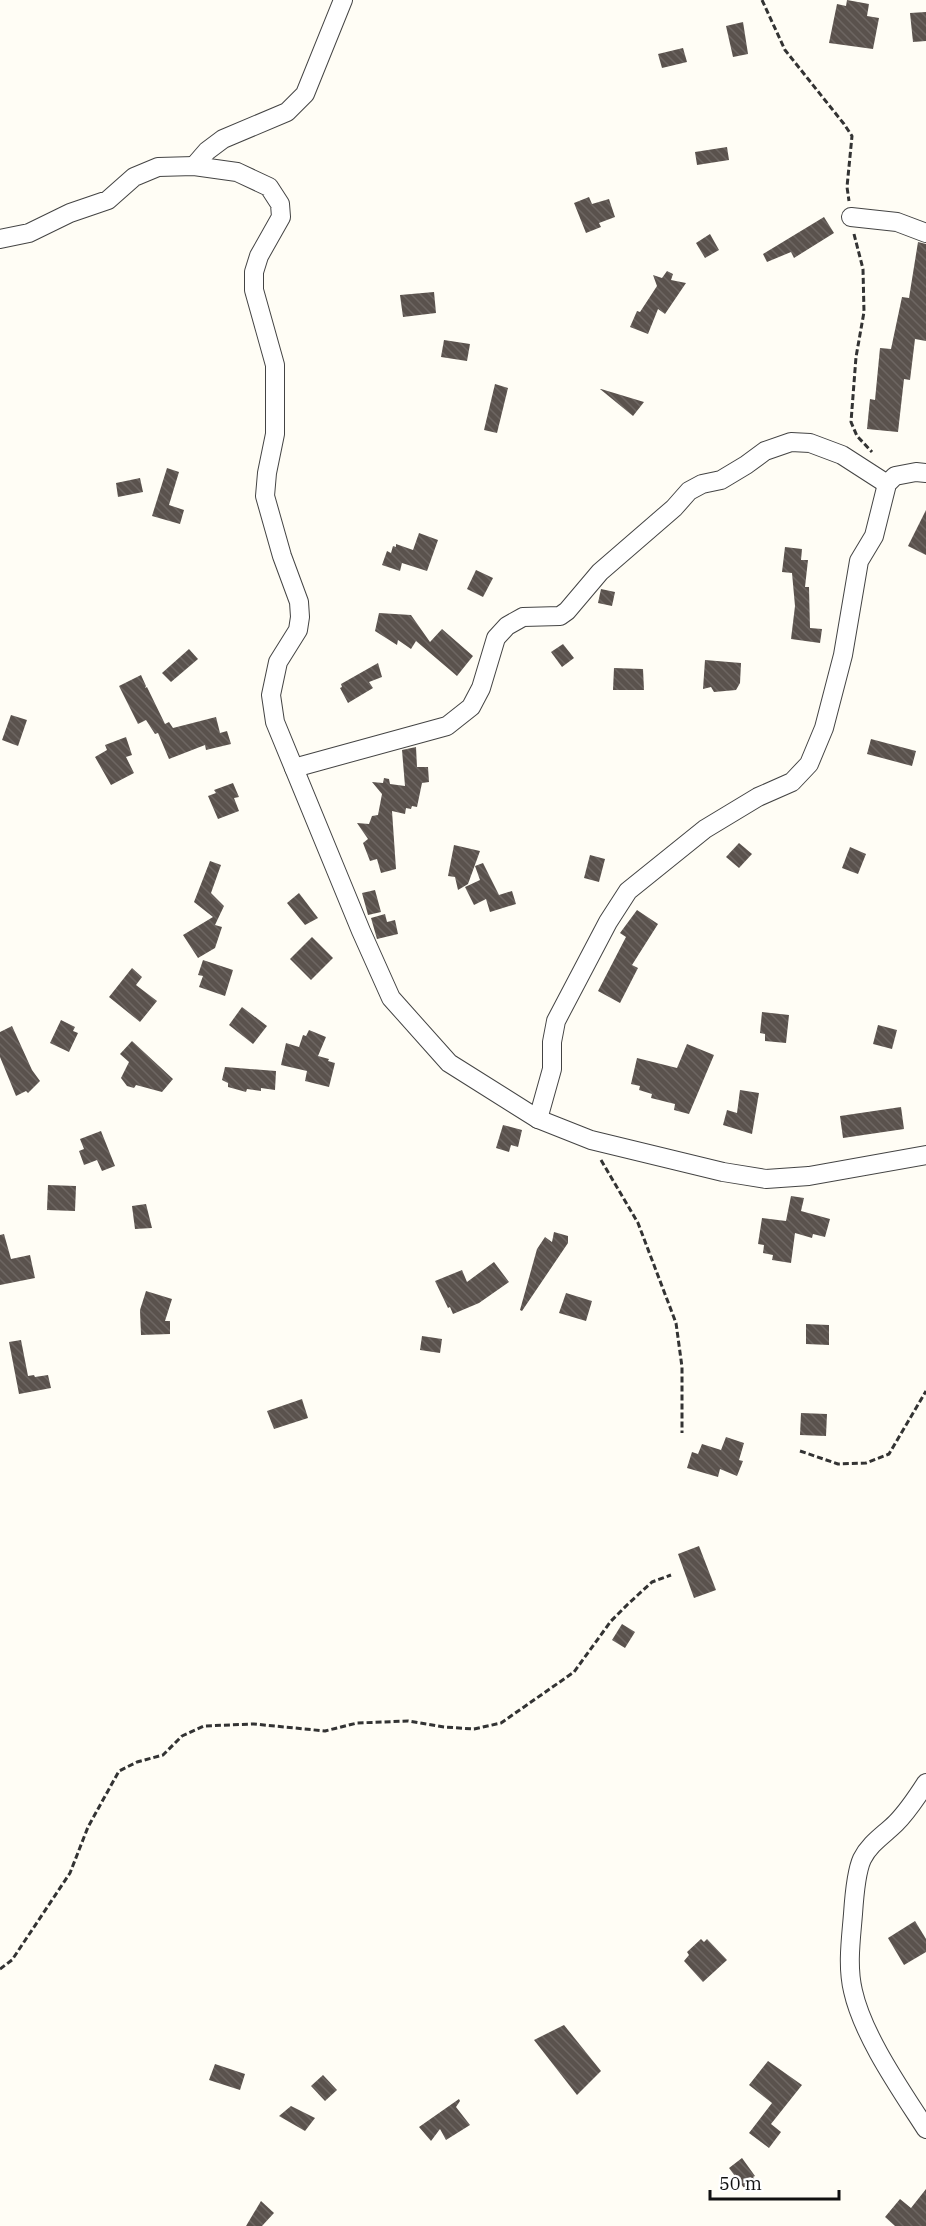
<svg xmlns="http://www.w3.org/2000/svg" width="926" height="2226" font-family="'IBM Plex Serif',serif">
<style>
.building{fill:url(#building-back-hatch)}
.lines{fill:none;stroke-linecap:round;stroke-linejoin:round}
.street-casing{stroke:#444;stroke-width:20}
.path{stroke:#333;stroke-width:3;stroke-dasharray:6 3;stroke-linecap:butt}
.street{stroke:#fff;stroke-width:18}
</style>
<defs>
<pattern id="building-back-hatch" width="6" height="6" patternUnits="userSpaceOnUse" patternTransform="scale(1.5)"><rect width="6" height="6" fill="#5a524d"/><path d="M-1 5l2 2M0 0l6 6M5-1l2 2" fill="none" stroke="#6d6662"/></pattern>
</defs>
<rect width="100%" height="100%" fill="#fffdf5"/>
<!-- building -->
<g class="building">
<path d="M847 0 869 4 867 16 879 18 873 49 829 43 837 4 846 6Z"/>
<path d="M926 12V41L913 42 910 13Z"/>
<path d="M743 22 748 54 733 57 726 26Z"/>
<path d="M683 48 687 62 662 68 658 54Z"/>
<path d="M727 147 729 160 697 165 695 152Z"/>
<path d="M589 197 592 204 609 199 615 217 599 223 601 227 586 233 574 203Z"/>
<path d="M824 217 834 233 794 258 791 252 767 262 763 254Z"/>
<path d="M710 234 719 250 705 258 696 243Z"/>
<path d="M918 242 926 244V341L915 339 910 380 904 379 898 432 867 429 870 399 875 400 880 348 891 349 902 297 909 298Z"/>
<path d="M667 271 673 274 671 280 686 283 665 314 658 309 648 334 630 327 637 311 640 312 657 286 653 275 662 278Z"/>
<path d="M434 292 436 313 403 317 400 295Z"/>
<path d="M444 340 470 344 467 361 441 357Z"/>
<path d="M495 384 508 388 497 433 484 430Z"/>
<path d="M600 389H601L644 402 633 416Z"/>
<path d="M167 468 179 472 169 505 184 510 180 524 152 516Z"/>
<path d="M140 478 143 492 118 497 116 483Z"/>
<path d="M926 510V555L908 546Z"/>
<path d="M419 533 438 540 427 571 402 563 400 571 382 565 387 551 391 553 393 546 396 547V544L413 550Z"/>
<path d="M785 547 802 549 801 560H808L805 587H809L810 628 822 629 820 643 791 639 795 606 792 573 782 572Z"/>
<path d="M476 570 493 578 483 597 467 589Z"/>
<path d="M601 589 615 592 612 606 598 603Z"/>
<path d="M379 613 411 615 430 642 442 629 473 656 457 676 416 641 411 649 398 640 397 645 375 631Z"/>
<path d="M563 644 574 658 562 667 551 652Z"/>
<path d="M189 649 198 659 171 682 162 673Z"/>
<path d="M705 660 741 663 740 683 736 690 714 692 711 687 703 689Z"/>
<path d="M378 663 382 677 369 682 373 688 348 703 340 688 342 687 341 684Z"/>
<path d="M614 668 643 669 644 690H613Z"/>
<path d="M141 675 146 686 145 688 147 687 165 724 169 722 173 728 216 717 220 733 227 731 231 744 206 750 205 745 169 759 158 733 155 734 146 720 138 724 119 686Z"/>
<path d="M11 715 27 720 18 746 2 740Z"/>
<path d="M126 737 132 755 126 757 134 773 111 785 95 757 107 750 105 745Z"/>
<path d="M871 739 916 751 912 766 867 754Z"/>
<path d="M416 747 417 767H428L429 782 422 783 417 807 412 806 411 809 406 808 405 814 392 811 396 869 381 873 377 859 370 861 363 843 368 839 357 823 369 824 372 816 378 815 382 794 372 782 383 783 384 778 389 779 390 784 405 786 402 750Z"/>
<path d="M233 783 239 797 234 798 239 811 218 819 208 796 216 793 214 790Z"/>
<path d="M739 843 752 854 739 868 726 857Z"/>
<path d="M454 845 480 851 468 884 458 890 455 877 448 876Z"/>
<path d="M850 847 866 854 858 874 842 868Z"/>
<path d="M590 855 605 859 599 882 584 878Z"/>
<path d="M210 861 221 865 211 893 224 906 215 925 222 927 215 948 198 958 183 935 213 917 194 902Z"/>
<path d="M483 863 499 895 512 891 516 904 490 912 486 899 474 905 465 887 480 880 475 866Z"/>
<path d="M375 890 381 912 368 915 362 893Z"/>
<path d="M299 893 318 918 305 925 287 903Z"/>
<path d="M637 910 658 924 632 965 638 968 620 1003 598 991 626 937 620 933Z"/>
<path d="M385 914 387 922 395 920 398 934 377 939 371 918Z"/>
<path d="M312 937 333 958 311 980 290 959Z"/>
<path d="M203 960 233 970 225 996 199 987 203 976 198 975Z"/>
<path d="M132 968 142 977 136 985 157 1001 140 1022 109 997Z"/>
<path d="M242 1007 267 1026 253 1044 229 1025Z"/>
<path d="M762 1012 789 1015 786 1043 765 1041V1034L760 1033Z"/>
<path d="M61 1020 75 1027 73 1031 78 1033 69 1052 50 1043Z"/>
<path d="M878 1025 897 1030 892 1049 873 1044Z"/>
<path d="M12 1026 32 1070 40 1081 28 1093 26 1091 16 1096 0 1057V1032Z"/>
<path d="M309 1030 326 1037 318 1056 329 1059 328 1061 335 1063 329 1087 305 1081 307 1071 281 1065 286 1043 299 1047 303 1035 306 1036Z"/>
<path d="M132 1041 173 1079 162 1092 136 1085 134 1088 127 1086 121 1078 129 1062 120 1054Z"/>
<path d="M687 1044 714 1055 689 1114 674 1110 675 1104 651 1098 652 1094 639 1090 640 1086 631 1084 637 1058 677 1068Z"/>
<path d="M225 1067 276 1071 275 1090 261 1088V1091L247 1089 246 1092 228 1087V1083L222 1080Z"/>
<path d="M740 1090 759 1093 752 1134 723 1125 727 1110 737 1113Z"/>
<path d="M901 1107 904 1129 843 1138 840 1116Z"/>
<path d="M503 1125 522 1130 518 1147 511 1145 509 1152 496 1148Z"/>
<path d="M101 1131 115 1166 102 1171 97 1160 84 1165 79 1151 84 1149 80 1139Z"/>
<path d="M48 1185 76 1186 75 1211 47 1210Z"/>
<path d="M791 1196 804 1198 801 1211 830 1219 825 1237 813 1234 812 1238 795 1233 791 1263 772 1260 773 1255 763 1253 764 1245 758 1244 762 1218 786 1221Z"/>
<path d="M146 1204 152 1228 135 1229 132 1206Z"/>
<path d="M554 1232 568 1236V1243L522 1311 520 1310 537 1249 545 1237 552 1242Z"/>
<path d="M4 1234 11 1259 30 1255 35 1278 0 1285V1235Z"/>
<path d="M494 1262 509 1282 479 1303 453 1314 450 1307 448 1308 435 1281 462 1270 467 1282Z"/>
<path d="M146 1291 172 1299 165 1321H170V1334L141 1335 140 1310Z"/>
<path d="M566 1293 592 1301 586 1321 559 1313Z"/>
<path d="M806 1324 829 1325V1345L806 1344Z"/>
<path d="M422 1336 442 1339 440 1353 420 1350Z"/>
<path d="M21 1340 28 1376 34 1375 35 1377 48 1375 51 1388 19 1394 9 1342Z"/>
<path d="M302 1399 308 1418 274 1429 267 1411Z"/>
<path d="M801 1413 827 1414 826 1436 800 1435Z"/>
<path d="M726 1437 744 1443 739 1460 743 1461 737 1476 720 1469 718 1477 687 1468 692 1452 698 1454 702 1444 721 1450Z"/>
<path d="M699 1546 716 1590 694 1598 678 1554Z"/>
<path d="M622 1624 635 1632 625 1648 612 1640Z"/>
<path d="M915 1921 926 1939V1952L904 1965 888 1938Z"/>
<path d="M701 1939 704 1942 707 1939 727 1960 703 1982 684 1961 689 1955 687 1952Z"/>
<path d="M564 2025 601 2071 577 2095 534 2040Z"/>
<path d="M768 2061 802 2085 771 2124 781 2132 769 2148 749 2133 772 2103 749 2085Z"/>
<path d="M215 2064 245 2074 240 2090 209 2080Z"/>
<path d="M323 2075 337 2090 325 2101 311 2086Z"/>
<path d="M459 2099 460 2101 456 2107 470 2125 446 2140 440 2129 431 2141 419 2127Z"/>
<path d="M291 2106 315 2118 305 2131 279 2116Z"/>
<path d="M742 2158 755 2176 753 2177 759 2184 747 2192 729 2168Z"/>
<path d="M926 2189V2226H895L885 2217 900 2199 911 2208Z"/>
<path d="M261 2201 274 2213 262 2226H246Z"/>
</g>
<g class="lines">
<!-- street casing -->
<g class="street-casing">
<g id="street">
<path d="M194 166 207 151 223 139 287 112 305 94 343 0"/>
<path d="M851 217 897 222 926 233"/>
<path d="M0 239 29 233 70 213 108 200 134 177 158 167 194 166 237 172 269 187 280 204 281 217 259 256 254 272V290L275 365V434L267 473 265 496 282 556 299 602 300 617 298 630 278 662 271 695 275 722 361 931 391 998 449 1063 538 1119 591 1140 723 1172 766 1179 809 1176 926 1155"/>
<path d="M294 768 447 726 471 707 481 688 496 638 507 626 523 617 560 616 567 611 600 572 674 508 689 491 702 484 721 480 746 465 765 451 791 442 810 443 842 455 887 484"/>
<path d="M538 1119 552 1069V1042L556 1021 608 922 628 891 705 829 758 797 792 782 809 764 824 728 843 655 859 561 874 536 887 484 895 476 916 472 926 473"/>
<path d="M926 1783C917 1797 908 1811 896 1823 884 1835 870 1843 862 1859 856 1872 854 1899 853 1914 851 1939 847 1966 853 1991 863 2036 901 2090 926 2129"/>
</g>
</g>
<!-- path -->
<g class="path">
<path d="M762 0 785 50 844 124 852 136 847 187 849 201"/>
<path d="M854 234 863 269 864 312 856 357 851 422 857 436 872 452"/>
<path d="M601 1160 638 1223 676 1323 682 1367V1433"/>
<path d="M800 1451 838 1464 866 1463 889 1454 926 1391"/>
<path d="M0 1969 12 1960 70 1873 88 1827 119 1771 137 1762 163 1755 182 1736 204 1726 254 1724 325 1731 357 1723 408 1721 444 1727 474 1729 501 1723 574 1672 611 1621 628 1604 652 1582 671 1575"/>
</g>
<!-- street -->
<use href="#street" class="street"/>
</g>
<!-- scale -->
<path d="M710 2190v9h129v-9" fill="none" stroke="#111111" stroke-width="3"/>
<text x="719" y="2190" font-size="18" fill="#111111" stroke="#ffffff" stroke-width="4.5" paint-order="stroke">50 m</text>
</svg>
